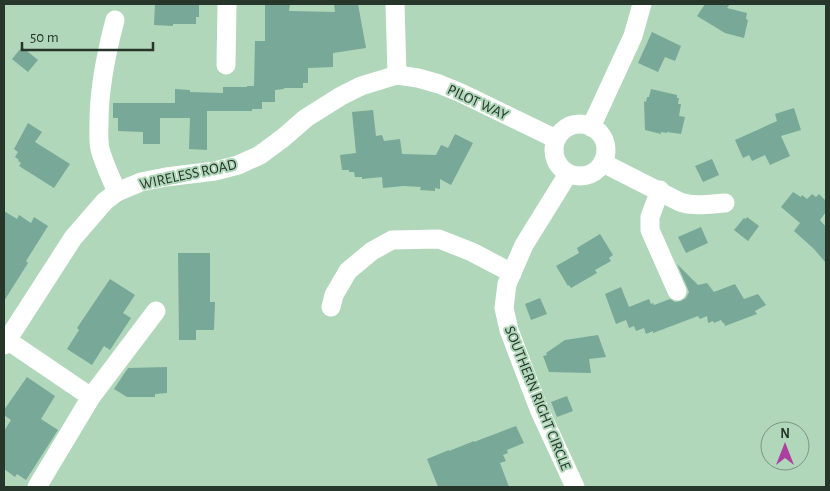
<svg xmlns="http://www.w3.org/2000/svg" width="830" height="491" font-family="'Alegreya Sans',sans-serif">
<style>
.building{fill:#77a898}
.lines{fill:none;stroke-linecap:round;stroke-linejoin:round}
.street{stroke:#fff;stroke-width:19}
.labels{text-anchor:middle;stroke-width:4;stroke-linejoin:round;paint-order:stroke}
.street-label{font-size:15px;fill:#26362a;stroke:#b0d7b9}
</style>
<rect width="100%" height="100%" fill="#b0d7b9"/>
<!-- building -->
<g class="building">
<path d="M155 4H199V17H196V24H173V26L154 25Z"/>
<path d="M265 4H290L289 11 335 12 334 4H358L366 48 333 53V67L308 68V83H303V88H284V89L275 90V102H262V109H252V111H207V150L189 149 190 118H160V144H143V132L118 131V118H113V103H175V89L190 90V92L223 93V87H247V86H254L255 41H265Z"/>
<path d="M705 4H730L727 8 747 13 746 19 748 20 744 38 725 33 697 16Z"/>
<path d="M652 32 681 46 675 61 665 57 658 72 638 63Z"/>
<path d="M22 47 38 60 28 72 12 59Z"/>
<path d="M651 89 677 95V98H679L678 104H681L679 116 685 117 681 134 667 132V133L661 132V134L645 130 644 101 646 102 647 97H649Z"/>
<path d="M794 108 801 130 781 136 790 156 770 165 765 155 752 161 749 155 743 158 735 140 777 121 775 114Z"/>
<path d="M373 110 376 136 382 135 384 141 400 139 402 154 436 155 441 145 448 148 455 134 473 143 451 185 440 179V189L435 188V191L420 190 421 187 403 186 383 188 382 177 362 179V177H355L354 172H349V170H342L340 155 356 153 352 112Z"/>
<path d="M28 123 42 132 35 142 70 164 54 188 19 166 21 163 18 161 19 160 15 157 18 152 14 149Z"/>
<path d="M712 159 719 175 703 182 695 166Z"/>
<path d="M793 192 801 197 802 195 807 199 812 194 816 197 819 194 826 201V212L820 220 826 227V263L814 249 794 231 800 223 781 207Z"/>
<path d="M4 211 17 219 19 215 31 223 34 217 48 226 26 261 28 263 4 301Z"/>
<path d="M747 217 759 226 748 241 734 230 744 218 746 219Z"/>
<path d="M701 227 708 243 686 253 678 237Z"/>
<path d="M600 234 613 255 609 258 611 261 595 270 597 273 571 288 569 285 568 286 556 266 579 253 577 248Z"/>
<path d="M178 253H210V302H215L214 330H196V340H179Z"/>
<path d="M677 264 698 285 707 283 714 292 735 284 744 299 758 294 766 305 755 311 757 314 725 326 724 323H723L721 320 714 323 713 321 708 323 707 316 700 319 698 316 653 333V331L646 334 644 328 636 331 634 326 629 328 626 320 616 324 605 294 621 287 629 307 649 299 651 304 653 303 654 305 670 299 675 302 681 301 686 298 689 292 687 287Z"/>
<path d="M110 279 135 295 123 313 131 318 110 350 104 346 92 365 67 349 79 330 77 328Z"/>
<path d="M540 298 547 314 531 320 525 304Z"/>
<path d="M598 335 606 357 589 359 591 373 549 372 543 356 547 355 546 353 565 340Z"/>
<path d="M167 367V393L155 394V397H127L114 389 128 368Z"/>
<path d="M27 377 55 396 41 419 58 430 26 480 17 474 15 477 4 469V431L11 420 4 415V410Z"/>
<path d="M567 396 573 411 557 417 551 402Z"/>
<path d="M516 426 524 443 507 450 508 453 503 455 506 461 500 463 509 487H438L427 459 449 450V451L474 441V442Z"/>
</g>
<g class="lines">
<!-- street -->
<g class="street">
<path d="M395 4 397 75"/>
<path d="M115 20C106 54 99 88 99 122 99 131 98 140 100 149 104 164 111 178 117 192"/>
<path d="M226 65 227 4"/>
<circle cx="580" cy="150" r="26"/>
<path d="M591 127 633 36 642 4"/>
<path d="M603 163 680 202C695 207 710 204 725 203"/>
<path d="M568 174 524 245 507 284 504 308 509 330 539 409 575 487"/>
<path d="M660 190 650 217V230L677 291"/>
<path d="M331 307 334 295 348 271 372 251 392 240 439 239 472 252 512 273"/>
<path d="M7 340 91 397"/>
<path d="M4 345 73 238 92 216 105 201 117 192 141 182 166 177 215 171 238 165 260 155 283 138 306 118 341 96 361 86 397 75 418 78 439 84 461 93 556 139"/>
<path d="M37 487 91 397 156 311"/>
</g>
</g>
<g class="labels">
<!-- street labels -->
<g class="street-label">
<text transform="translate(478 102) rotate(25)" y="5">PILOT WAY</text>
<text transform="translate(188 174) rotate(-12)" y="5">WIRELESS ROAD</text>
<text transform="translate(538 398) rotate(68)" y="5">SOUTHERN RIGHT CIRCLE</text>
</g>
</g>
<!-- border -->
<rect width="830" height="491" fill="none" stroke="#26362a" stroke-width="10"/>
<!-- north arrow -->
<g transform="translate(785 446)"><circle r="24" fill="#b0d7b9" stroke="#799780"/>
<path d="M0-4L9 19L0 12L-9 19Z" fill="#ac40a1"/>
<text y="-8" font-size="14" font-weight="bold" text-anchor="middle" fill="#26362a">N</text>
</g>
<!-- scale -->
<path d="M22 42v8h131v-8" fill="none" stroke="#26362a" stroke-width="2.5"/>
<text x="30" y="42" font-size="15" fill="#26362a" stroke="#b0d7b9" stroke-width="4" paint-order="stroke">50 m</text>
</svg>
